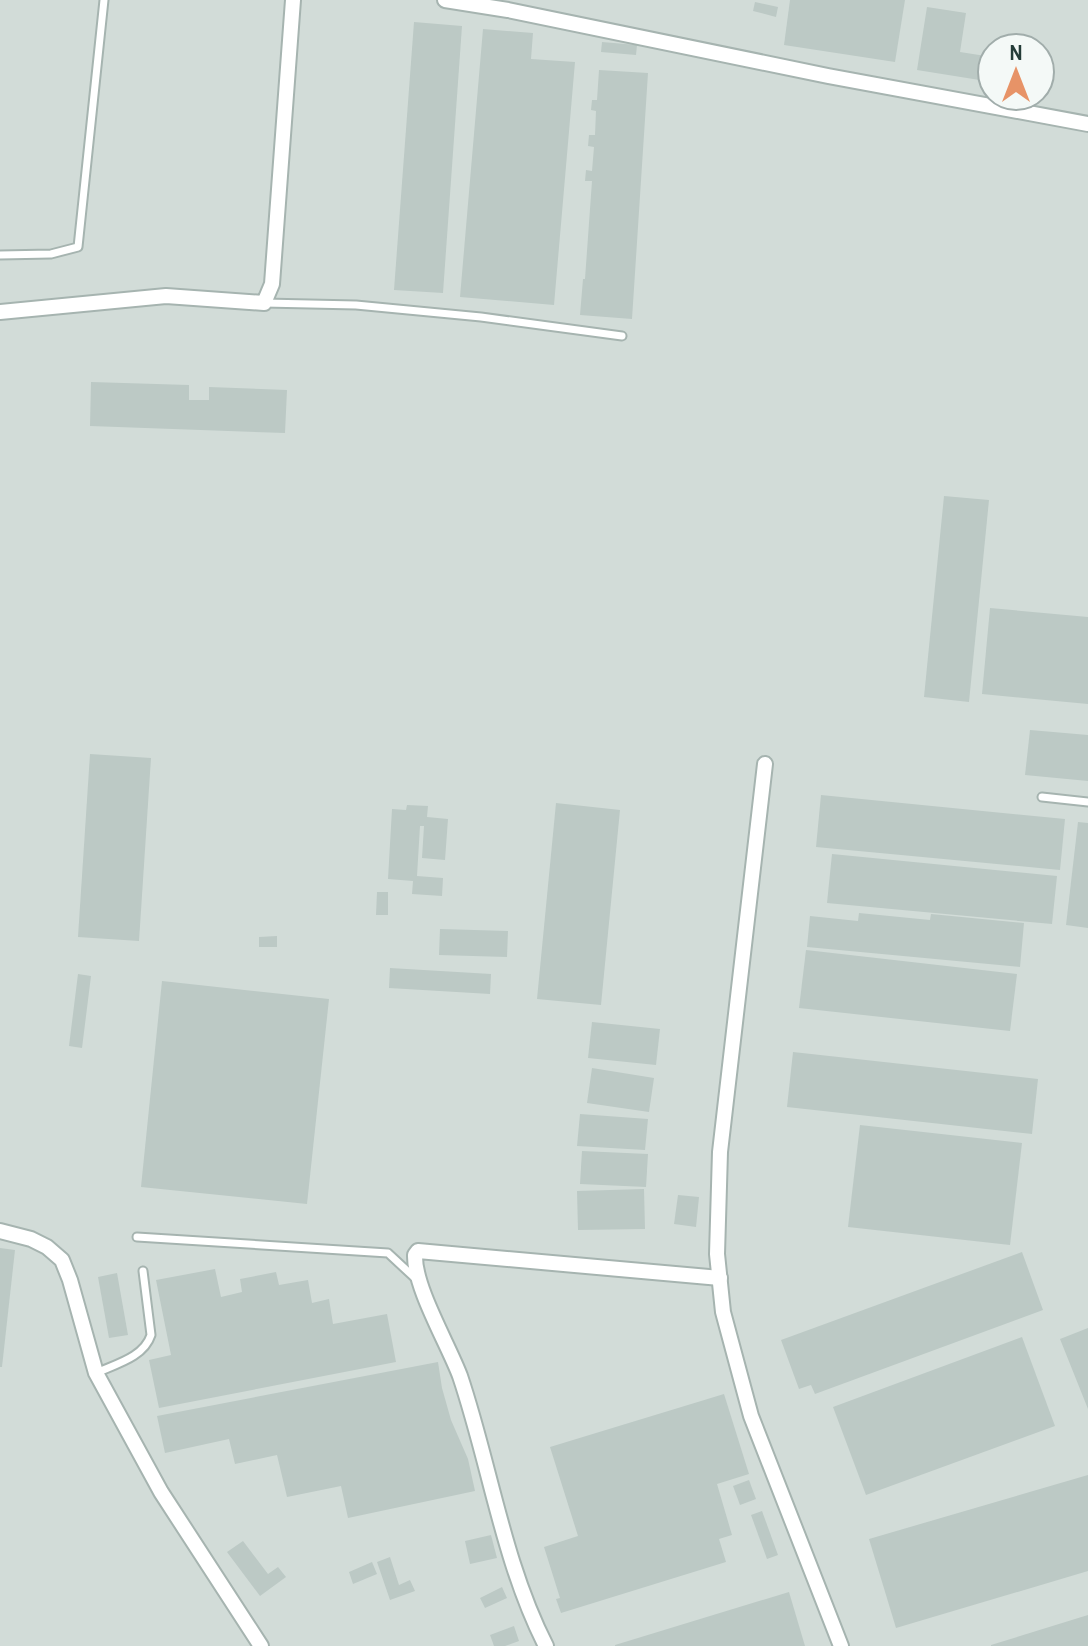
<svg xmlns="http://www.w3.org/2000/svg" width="1088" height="1646" font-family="'Archivo Narrow',sans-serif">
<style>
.built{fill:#d2dcd8;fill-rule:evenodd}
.building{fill:#bcc9c5}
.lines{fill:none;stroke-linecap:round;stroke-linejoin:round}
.service-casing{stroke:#a6b4b0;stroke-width:11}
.minor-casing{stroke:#a6b4b0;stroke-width:18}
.service{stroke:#fff;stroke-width:7}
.minor{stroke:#fff;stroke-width:14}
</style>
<rect width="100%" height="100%" fill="#e3ece9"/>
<!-- built -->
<path class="built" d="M0 0H1088V1646H0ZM992 48H1040V96H992Z"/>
<!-- building -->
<g class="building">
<path d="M790 0H905L895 62 784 45Z"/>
<path d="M755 2 778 7 776 17 753 11Z"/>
<path d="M927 7 966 13 960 52 992 57V82L917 70Z"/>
<path d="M414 22 462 26 443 293 394 290Z"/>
<path d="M483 29 533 33 531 59 575 62 554 305 460 297Z"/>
<path d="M602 42 637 45 636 55 601 52Z"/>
<path d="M599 70 648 73 632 319 580 315 583 279H585L592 181H585L586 170 592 171 594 147 588 146 589 135H595L596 111 591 110 592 100H597Z"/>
<path d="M91 382 189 385V400H209V387L287 390 285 433 90 426Z"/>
<path d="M944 496 989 500 969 702 924 697Z"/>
<path d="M990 608 1088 617V704L982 694Z"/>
<path d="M1030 730 1088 735V781L1025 775Z"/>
<path d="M90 754 151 758 139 941 78 937Z"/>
<path d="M821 795 1065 819 1060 870 816 847Z"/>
<path d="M556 803 620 810 601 1005 537 999Z"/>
<path d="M407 805 428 806 427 817 448 819 445 860 422 858 424 826H420L417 876 443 878 442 896 412 894 413 881 388 879 392 809 406 810Z"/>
<path d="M1078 822 1088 823V928L1066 925Z"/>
<path d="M832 854 1057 876 1052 924 827 903Z"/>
<path d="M377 892H388V915H376Z"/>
<path d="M859 913 930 920 931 914 1024 923 1020 967 807 947 810 916 858 921Z"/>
<path d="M440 929 508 931 507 957 439 955Z"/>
<path d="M277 936V947H259V937Z"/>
<path d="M806 950 1017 974 1010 1031 799 1008Z"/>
<path d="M390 968 491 974 490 994 389 988Z"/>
<path d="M78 974 91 976 82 1048 69 1046Z"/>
<path d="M162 981 329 999 307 1204 141 1187Z"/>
<path d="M592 1022 660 1029 656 1065 588 1058Z"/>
<path d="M793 1052 1038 1079 1032 1134 787 1107Z"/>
<path d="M592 1068 654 1078 649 1112 587 1103Z"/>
<path d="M580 1114 648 1119 645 1150 577 1146Z"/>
<path d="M860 1125 1022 1143 1010 1245 848 1227Z"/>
<path d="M582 1151 648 1154 646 1187 580 1184Z"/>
<path d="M644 1189 645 1229 578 1230 577 1191Z"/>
<path d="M678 1195 699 1197 696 1227 674 1224Z"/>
<path d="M0 1248 15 1250 2 1367H0Z"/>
<path d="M1022 1252 1043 1310 815 1394 811 1385 799 1389 781 1340Z"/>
<path d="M215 1269 221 1297 242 1292 240 1279 276 1272 279 1285 308 1280 312 1303 329 1299 333 1324 387 1314 396 1362 159 1408 149 1360 171 1355 156 1280Z"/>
<path d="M117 1273 128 1335 109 1338 98 1277Z"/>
<path d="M1088 1328V1409L1060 1339Z"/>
<path d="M1022 1337 1055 1426 866 1495 833 1407Z"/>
<path d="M438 1362 442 1388 451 1420 468 1459 475 1491 348 1518 341 1486 287 1497 277 1455 235 1464 229 1439 165 1453 157 1416Z"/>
<path d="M724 1394 749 1474 717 1484 732 1535 719 1539 726 1562 561 1613 556 1599 560 1598 544 1547 578 1536 550 1447Z"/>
<path d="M1088 1475V1571L896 1628 869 1539Z"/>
<path d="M749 1480 756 1499 740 1505 733 1486Z"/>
<path d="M762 1511 778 1555 767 1559 751 1515Z"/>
<path d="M491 1535 497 1558 470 1564 465 1541Z"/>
<path d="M243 1541 268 1574 278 1567 286 1577 260 1596 227 1552Z"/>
<path d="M390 1557 399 1585 410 1580 415 1591 390 1600 377 1562Z"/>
<path d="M372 1562 377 1574 353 1584 349 1572Z"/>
<path d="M502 1587 507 1598 485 1608 480 1598Z"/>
<path d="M789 1592 805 1646H615V1645Z"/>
<path d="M1088 1615V1646H991V1645Z"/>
<path d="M514 1626 519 1641 505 1646H494L490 1635Z"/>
</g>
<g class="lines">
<!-- service casing -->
<g class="service-casing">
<g id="service">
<path d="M0 255 51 254 78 247 104 0"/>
<path d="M264 303 356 305 481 317 622 336"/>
<path d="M1042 797 1088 802"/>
<path d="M137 1237 388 1253 416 1279"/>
<path d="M96 1373C116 1364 144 1357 151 1335L143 1271"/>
</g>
</g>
<!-- minor casing -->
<g class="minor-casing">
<g id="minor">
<path d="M445 0 508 10 828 76 1088 124"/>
<path d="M0 312 166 296 264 303 272 284 293 0"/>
<path d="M765 764 720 1152 717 1254 723 1312 751 1416 841 1646"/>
<path d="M0 1231 31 1239 47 1247 62 1260 70 1280 96 1373 161 1492 261 1646"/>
<path d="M546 1646C503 1562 490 1465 460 1376 448 1344 414 1287 415 1255L418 1251 720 1278"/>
</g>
</g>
<!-- service -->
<use href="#service" class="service"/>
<!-- minor -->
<use href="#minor" class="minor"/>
</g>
<!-- north arrow -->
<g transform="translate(1016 72)"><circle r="38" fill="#f4f9f7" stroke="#a1adab" stroke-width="2"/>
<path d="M0-6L14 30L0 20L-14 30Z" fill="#e79367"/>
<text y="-12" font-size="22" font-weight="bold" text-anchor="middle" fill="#243c38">N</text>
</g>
</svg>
